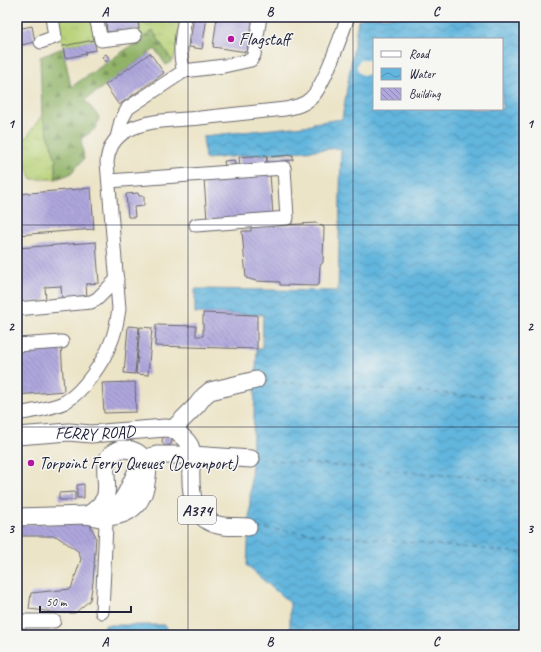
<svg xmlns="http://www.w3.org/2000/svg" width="541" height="652" font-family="Caveat,sans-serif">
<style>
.grass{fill:url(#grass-tufts);stroke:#6c7a58}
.forest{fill:url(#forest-firs);stroke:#5a6a51}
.water{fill:url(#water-waves);stroke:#426c8c;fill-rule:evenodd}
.pier{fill:#ece4c7}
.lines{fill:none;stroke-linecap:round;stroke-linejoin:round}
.ferry{stroke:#385574;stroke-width:1;stroke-dasharray:5 4;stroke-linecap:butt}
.building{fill:url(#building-back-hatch)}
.minor-casing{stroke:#69666c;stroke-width:15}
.major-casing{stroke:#69666c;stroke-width:19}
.minor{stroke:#fff;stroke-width:13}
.major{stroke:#fff;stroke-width:17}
.grid{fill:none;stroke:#22223b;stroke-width:1;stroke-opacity:0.55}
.poi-dot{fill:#b5179e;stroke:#f6f6f2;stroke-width:1.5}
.labels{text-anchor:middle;stroke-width:3;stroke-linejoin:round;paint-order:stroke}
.shield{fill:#f6f6f2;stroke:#626272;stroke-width:1}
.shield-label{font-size:16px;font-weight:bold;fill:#22223b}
.poi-label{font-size:17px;fill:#22223b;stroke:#f6f6f2;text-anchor:start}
.street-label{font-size:17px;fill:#22223b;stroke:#f6f6f2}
.neatline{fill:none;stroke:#22223b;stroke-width:1.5}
.grid-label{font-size:13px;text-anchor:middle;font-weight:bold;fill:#22223b}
</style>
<defs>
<pattern id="grass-tufts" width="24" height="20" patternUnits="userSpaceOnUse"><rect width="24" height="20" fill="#b7d176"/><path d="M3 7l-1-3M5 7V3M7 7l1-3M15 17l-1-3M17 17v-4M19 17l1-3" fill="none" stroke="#9db367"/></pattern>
<pattern id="forest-firs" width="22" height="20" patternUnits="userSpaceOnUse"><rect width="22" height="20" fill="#91b367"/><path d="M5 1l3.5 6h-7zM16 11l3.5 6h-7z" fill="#769156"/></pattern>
<pattern id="water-waves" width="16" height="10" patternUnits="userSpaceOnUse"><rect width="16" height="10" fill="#62b5dd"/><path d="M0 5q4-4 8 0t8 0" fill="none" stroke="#5093b4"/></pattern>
<pattern id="building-back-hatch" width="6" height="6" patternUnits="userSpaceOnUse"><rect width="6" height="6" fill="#afa7dd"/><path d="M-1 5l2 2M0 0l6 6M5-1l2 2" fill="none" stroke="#8e88b4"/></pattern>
</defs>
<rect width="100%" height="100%" fill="#f6f6f2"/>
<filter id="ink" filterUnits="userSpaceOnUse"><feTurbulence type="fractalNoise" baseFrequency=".025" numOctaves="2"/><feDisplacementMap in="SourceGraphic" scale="8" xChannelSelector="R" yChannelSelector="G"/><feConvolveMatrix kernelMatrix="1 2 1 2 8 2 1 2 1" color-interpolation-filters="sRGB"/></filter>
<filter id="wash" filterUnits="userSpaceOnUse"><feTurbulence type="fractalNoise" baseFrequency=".012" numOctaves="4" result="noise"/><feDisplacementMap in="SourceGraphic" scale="16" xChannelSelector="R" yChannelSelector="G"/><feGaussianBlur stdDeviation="0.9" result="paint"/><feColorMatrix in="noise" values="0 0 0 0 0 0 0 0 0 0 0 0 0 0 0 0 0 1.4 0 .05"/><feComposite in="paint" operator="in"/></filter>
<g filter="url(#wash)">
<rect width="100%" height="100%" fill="#ece4c7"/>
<!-- grass -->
<g class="grass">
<path d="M57 17H92L97 40 63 46Z"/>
<path d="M157 17H181L176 55 172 61 153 31 140 39 138 19Z"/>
<path d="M42 115 56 160V179H32L28 170 17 169V138L27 137Z"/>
</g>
<!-- forest -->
<path class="forest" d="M153 31 172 61 166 65 155 49 85 100 99 117 96 128 81 139 84 159 70 174 56 179V160L42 115 40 57 63 48 71 87Z"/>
<!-- water -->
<g class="water">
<path d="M363 17H524V635H290V603L247 566 257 349H262L263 315 195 313V289L338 291 341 148 205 159 203 136 313 125V123L342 119 358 20H360ZM374 39H502V109H374Z"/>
<path d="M105 625H165L168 635H101L104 631Z"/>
</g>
<!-- pier -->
<circle class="pier" cx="365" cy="67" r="8"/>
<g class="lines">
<!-- ferry -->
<g class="ferry">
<path d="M264 381 524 399"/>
<path d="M260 459 524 482"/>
<path d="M257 528 524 553"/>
</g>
</g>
<g id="blocks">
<!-- building -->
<g class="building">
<path d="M102 17H146V18L138 19 139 29 107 32 106 22H102Z"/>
<path d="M194 17H207L202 49 189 47Z"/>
<path d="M217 17H258L256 29 250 31 247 52 213 47Z"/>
<path d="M32 26 35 42 17 46V29Z"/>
<path d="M94 40 96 50 85 52 86 54 65 58 63 46Z"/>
<path d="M150 53 164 73 119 105 105 85Z"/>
<path d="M106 54 110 59 106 62 102 57Z"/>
<path d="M266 155 267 165 240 167 239 157Z"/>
<path d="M293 155V160L267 163V157Z"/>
<path d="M234 160 235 165 225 166 224 161Z"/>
<path d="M270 174 273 215 207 220 204 179Z"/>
<path d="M91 188 94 229 17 235V194Z"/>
<path d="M138 193 139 196H144V206L134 207 135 217H128L126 194Z"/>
<path d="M316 223 324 227 323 262 320 266 319 284 316 286 280 285V282L256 281 246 278 242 231H251V227Z"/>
<path d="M96 242 99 283 86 284 87 298 62 300 61 286 45 287 46 301 19 303 18 289H17V248Z"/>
<path d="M203 313 257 315V349L155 346 156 325 196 326V336H203Z"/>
<path d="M128 326 139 327 135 374 124 373Z"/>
<path d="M140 327 152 328 148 375 136 374Z"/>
<path d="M61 345 64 391 17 395V348Z"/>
<path d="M135 382 136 412 104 413 102 383Z"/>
<circle cx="167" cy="441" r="5"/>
<path d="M84 484V498H77V485Z"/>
<path d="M75 492V500H59V493Z"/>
<path d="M89 523 96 537 93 582 90 600 75 613H61L29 609 31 593 71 589 81 559 78 551 56 536H17V524Z"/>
</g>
</g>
</g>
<g filter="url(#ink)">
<use href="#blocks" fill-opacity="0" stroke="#69666c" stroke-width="1"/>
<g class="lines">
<!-- minor casing -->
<g class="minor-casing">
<g id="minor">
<path d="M96 17 101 40 135 36"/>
<path d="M41 42 55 37 52 17"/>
<path d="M184 71 224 66 251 60 254 55 260 17"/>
<path d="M117 138 121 121 128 108 184 71C178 53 182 35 185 17"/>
<path d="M109 181 284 168 287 218 196 225"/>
<path d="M17 309 91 302 97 299 117 279"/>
<path d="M17 345 62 342"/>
<path d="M17 414C32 411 51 409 65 402 83 392 104 361 111 342 116 331 117 320 119 309L107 162C108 150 113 140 123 133 144 119 176 120 200 118 229 115 257 112 285 109 295 107 304 105 311 98 324 87 341 35 348 17"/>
<path d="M100 518 106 524 102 612"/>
<path d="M17 621H54"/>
</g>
</g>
<!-- major casing -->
<g class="major-casing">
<g id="major">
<path d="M173 429C179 434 187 439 190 446 193 453 191 461 191 468 190 493 192 522 223 526 232 527 240 526 248 527"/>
<path d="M173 429 197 405 204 396 210 391 256 380"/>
<path id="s1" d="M17 436 69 432 91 434 165 428 173 429"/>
<path d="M88 515C95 510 101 506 105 498 111 483 98 462 114 452 117 450 119 449 123 449 131 449 139 452 144 459 149 464 148 470 147 477 145 501 132 516 106 517"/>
<path d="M17 517 87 515 100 518 121 502 127 492 139 466 145 459 150 457 157 455H192L251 459"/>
</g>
</g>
<!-- minor -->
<use href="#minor" class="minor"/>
<!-- major -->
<use href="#major" class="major"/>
</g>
</g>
<!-- grid -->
<path class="grid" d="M188 17V635M353 17V635M17 225H524M17 427H524"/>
<!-- markers -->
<g class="poi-dot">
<circle cx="231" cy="39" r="4"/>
<circle cx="31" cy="463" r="4"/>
</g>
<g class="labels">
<!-- shield labels -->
<rect class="shield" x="178" y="496" width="38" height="28" rx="3"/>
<g class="shield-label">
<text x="197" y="516">A374</text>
</g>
<!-- poi labels -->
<g class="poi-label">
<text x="239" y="45">Flagstaff</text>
<text x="39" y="469">Torpoint Ferry Queues (Devonport)</text>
</g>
<!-- street labels -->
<g class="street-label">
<text dy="6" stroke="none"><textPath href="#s1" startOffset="78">FERRY ROAD</textPath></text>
</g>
</g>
<!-- margin -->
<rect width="541" height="652" fill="none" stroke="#f6f6f2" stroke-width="44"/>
<!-- legend -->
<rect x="373" y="38" width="130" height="72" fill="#f6f6f2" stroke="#a1a1a9"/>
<rect x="381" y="51" width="20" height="6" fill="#ffffff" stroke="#a1a1a9"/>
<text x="409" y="58" font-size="12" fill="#22223b">Road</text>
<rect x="381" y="68" width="20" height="12" fill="url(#water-waves)" stroke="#a1a1a9"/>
<text x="409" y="78" font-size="12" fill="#22223b">Water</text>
<rect x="381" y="88" width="20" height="12" fill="url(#building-back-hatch)" stroke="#a1a1a9"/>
<text x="409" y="98" font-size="12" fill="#22223b">Building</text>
<!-- scale -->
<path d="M40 606v6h91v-6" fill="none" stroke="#22223b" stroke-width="2"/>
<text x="46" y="606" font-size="12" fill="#22223b" stroke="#f6f6f2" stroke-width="3" paint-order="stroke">50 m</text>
<rect x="22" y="22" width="497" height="608" class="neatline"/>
<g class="grid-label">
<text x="105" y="16">A</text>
<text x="270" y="16">B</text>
<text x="436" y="16">C</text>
<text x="11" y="128">1</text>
<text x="530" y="128">1</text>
<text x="11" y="331">2</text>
<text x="530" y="331">2</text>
<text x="11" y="533">3</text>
<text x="530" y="533">3</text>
<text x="105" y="646">A</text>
<text x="270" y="646">B</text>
<text x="436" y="646">C</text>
</g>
</svg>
